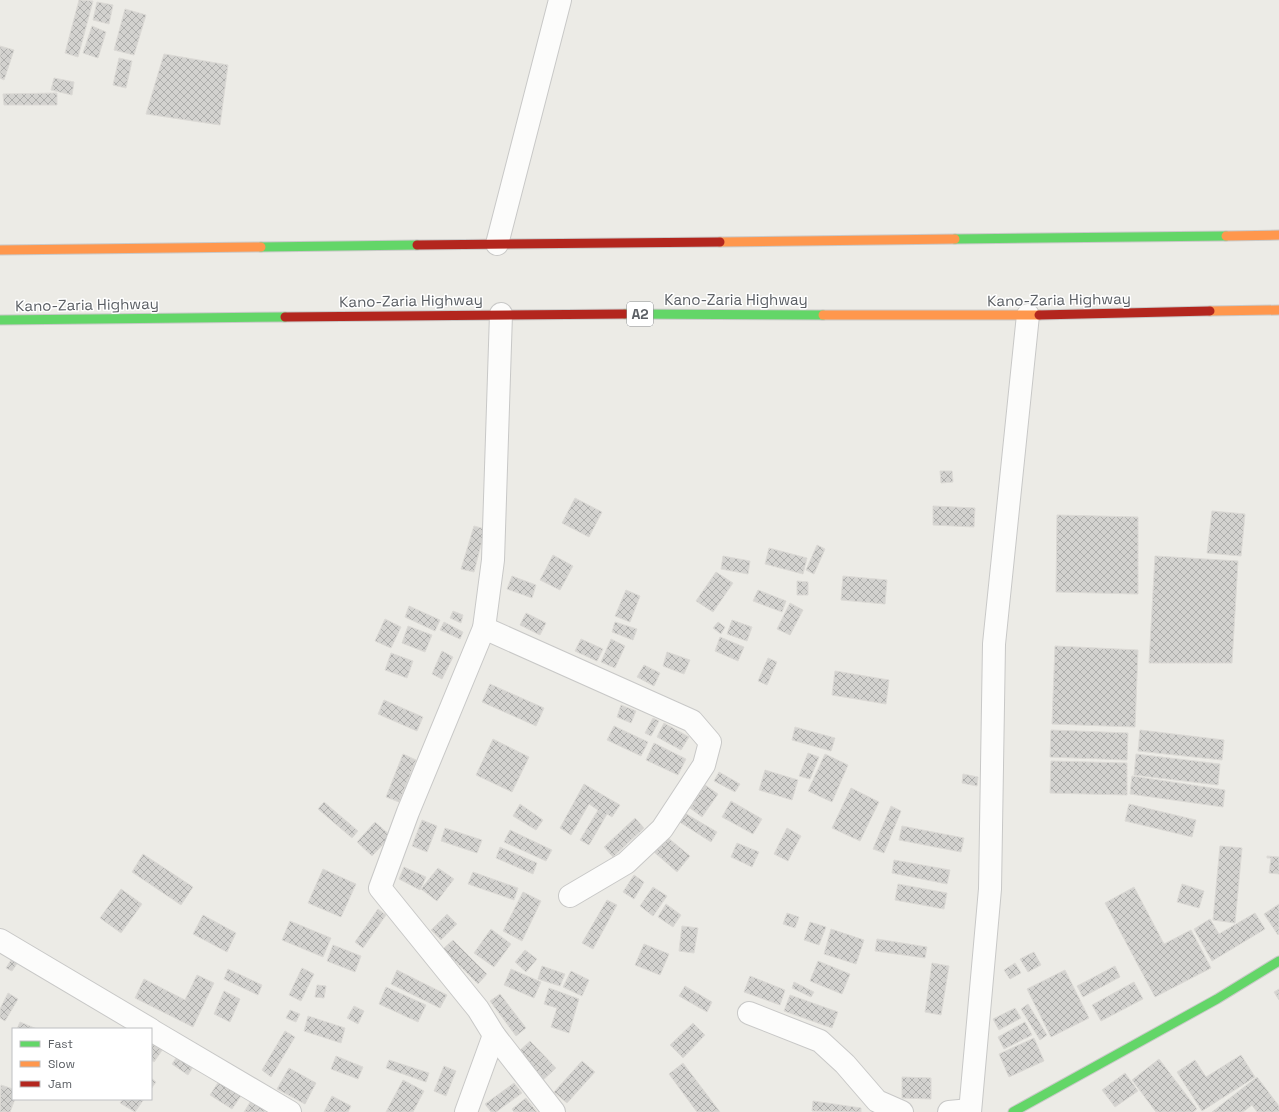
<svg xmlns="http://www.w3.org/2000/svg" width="1279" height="1112" font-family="'Space Grotesk',sans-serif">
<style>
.building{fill:url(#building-cross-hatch);stroke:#dcdad6}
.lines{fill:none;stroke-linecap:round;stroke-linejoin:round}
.street-casing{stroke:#c8c8c7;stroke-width:24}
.fast-casing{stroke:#c9c9c8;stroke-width:11}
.slow-casing{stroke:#c9c9c8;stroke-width:11}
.jam-casing{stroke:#c9c9c8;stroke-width:11}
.street{stroke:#fcfcfb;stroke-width:22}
.fast{stroke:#63d668;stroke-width:9}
.slow{stroke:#ff974d;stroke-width:9}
.jam{stroke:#b3261e;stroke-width:9}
.labels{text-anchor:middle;stroke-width:3;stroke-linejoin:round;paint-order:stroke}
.shield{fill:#fff;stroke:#8d9093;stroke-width:1}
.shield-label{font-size:14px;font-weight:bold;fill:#5c6065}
.street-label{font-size:15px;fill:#5c6065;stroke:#fff}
</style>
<defs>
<pattern id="building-cross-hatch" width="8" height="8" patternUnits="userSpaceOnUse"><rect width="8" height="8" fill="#d3d2cf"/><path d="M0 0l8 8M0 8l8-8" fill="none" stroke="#aeaeac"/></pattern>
</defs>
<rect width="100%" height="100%" fill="#ecebe6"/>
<!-- building -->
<g class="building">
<path d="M79 0 93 1 78 57 65 53Z"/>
<path d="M97 2 113 5 109 24 93 20Z"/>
<path d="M125 9 146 15 134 55 114 50Z"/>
<path d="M92 26 106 32 98 58 83 53Z"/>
<path d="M0 46 14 50 4 80 0 78Z"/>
<path d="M164 54 228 65 220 125 146 114Z"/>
<path d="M119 58 132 61 126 88 113 85Z"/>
<path d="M54 78 74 82 72 95 51 90Z"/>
<path d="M57 93V105H4L3 94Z"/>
<path d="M940 471H952L953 482 941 483Z"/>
<path d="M575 498 602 512 589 537 562 523Z"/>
<path d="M933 506 975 508 974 527 933 525Z"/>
<path d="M1212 511 1245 514 1241 556 1207 553Z"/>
<path d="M1057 515 1138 517V594L1056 592Z"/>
<path d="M474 526 485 529 474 572 461 569Z"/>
<path d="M817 545 825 549 814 574 806 570Z"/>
<path d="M769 548 807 558 803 574 765 564Z"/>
<path d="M553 555 573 566 560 590 540 580Z"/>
<path d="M723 556 750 561 748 574 721 569Z"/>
<path d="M1155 556 1238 561 1232 663H1149Z"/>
<path d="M716 572 733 583 713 612 696 601Z"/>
<path d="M512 576 536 585 532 598 507 589Z"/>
<path d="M843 576 887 580 885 604 841 600Z"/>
<path d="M797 581 808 582V595H797Z"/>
<path d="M626 590 640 596 630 622 615 616Z"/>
<path d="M758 590 786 601 782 612 753 601Z"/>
<path d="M790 603 803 610 790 635 777 629Z"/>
<path d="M409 606 440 620 435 631 405 617Z"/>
<path d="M453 611 463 615 461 623 450 618Z"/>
<path d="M526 613 546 623 540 635 520 625Z"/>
<path d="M385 619 401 627 391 648 375 641Z"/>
<path d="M732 620 752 627 747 641 727 634Z"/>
<path d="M444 622 463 632 460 639 440 630Z"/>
<path d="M615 622 637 629 633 640 612 632Z"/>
<path d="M718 622 725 627 721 634 713 628Z"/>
<path d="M408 626 432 635 425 652 402 643Z"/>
<path d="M720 637 744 647 738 661 715 651Z"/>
<path d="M581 639 603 649 597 661 575 651Z"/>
<path d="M611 639 625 646 615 668 601 662Z"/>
<path d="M1055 646 1138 650 1135 727 1052 724Z"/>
<path d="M442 651 453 657 442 679 432 674Z"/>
<path d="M667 652 690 660 684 674 663 666Z"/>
<path d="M391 653 413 661 407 678 385 670Z"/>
<path d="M768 658 777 662 767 685 758 681Z"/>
<path d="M644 665 660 673 654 686 637 677Z"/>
<path d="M835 671 889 680 886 704 832 695Z"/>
<path d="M490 684 544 708 536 726 482 702Z"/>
<path d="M384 700 423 717 417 731 378 714Z"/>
<path d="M621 705 636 711 631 723 617 717Z"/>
<path d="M653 718 659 721 651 736 645 733Z"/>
<path d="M664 723 689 737 681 750 657 737Z"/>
<path d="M614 726 648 742 641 756 607 740Z"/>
<path d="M795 727 835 738 831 751 792 740Z"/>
<path d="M1051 730 1128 733 1127 760 1050 757Z"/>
<path d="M1140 730 1224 740 1222 760 1138 751Z"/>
<path d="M493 739 529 757 512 792 476 775Z"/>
<path d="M654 743 686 759 678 775 646 760Z"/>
<path d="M808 753 819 757 810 779 799 776Z"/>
<path d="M403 754 416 760 399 802 386 797Z"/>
<path d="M825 754 848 765 832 802 808 791Z"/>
<path d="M1136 754 1220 764 1218 785 1134 775Z"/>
<path d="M1051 761 1127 763V795L1050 793Z"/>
<path d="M765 770 798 780 792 800 759 790Z"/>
<path d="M719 772 740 784 735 792 714 781Z"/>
<path d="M963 774 978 777 977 786 962 783Z"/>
<path d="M1132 776 1225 790 1223 807 1130 794Z"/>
<path d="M584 784 620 805 612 817 607 814 589 845 580 840 598 810 589 804 571 835 560 828Z"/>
<path d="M705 785 718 794 702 817 690 808Z"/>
<path d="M851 788 879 802 860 841 832 828Z"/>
<path d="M731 801 762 819 753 834 722 817Z"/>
<path d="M324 802 358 831 352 838 318 809Z"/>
<path d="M520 804 543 820 536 830 513 816Z"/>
<path d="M1129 804 1196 820 1192 837 1125 821Z"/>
<path d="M891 806 901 811 884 853 873 849Z"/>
<path d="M683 812 717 832 711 842 678 821Z"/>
<path d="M635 818 644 828 613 857 604 847Z"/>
<path d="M422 820 437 826 427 852 412 846Z"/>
<path d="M375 822 391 836 372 856 357 842Z"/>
<path d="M902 826 964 838 961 852 899 840Z"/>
<path d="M445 828 482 840 477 853 441 841Z"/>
<path d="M787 828 801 836 788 861 774 854Z"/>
<path d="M510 830 552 850 546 861 504 842Z"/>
<path d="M667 837 690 856 677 872 654 852Z"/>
<path d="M737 843 759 852 752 867 731 857Z"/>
<path d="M1220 846 1242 848 1235 923 1213 920Z"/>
<path d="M500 847 537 863 533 874 496 858Z"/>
<path d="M143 854 193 887 181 905 132 872Z"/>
<path d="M1267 856 1279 857V874L1269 873 1271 858H1267Z"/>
<path d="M894 860 950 870 947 884 892 873Z"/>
<path d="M404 867 426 877 420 890 399 879Z"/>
<path d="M438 868 454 879 437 901 421 889Z"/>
<path d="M323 869 356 884 341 917 308 903Z"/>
<path d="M473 872 518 888 514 900 468 884Z"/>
<path d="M634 875 644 882 634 899 623 892Z"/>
<path d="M898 884 947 893 944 909 895 900Z"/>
<path d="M1182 884 1204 891 1199 908 1177 902Z"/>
<path d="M653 887 667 896 653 916 640 906Z"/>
<path d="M1134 887 1164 944 1191 930 1211 968 1155 997 1105 903Z"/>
<path d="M121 889 142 904 121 933 100 918Z"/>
<path d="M523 892 541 901 522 941 503 931Z"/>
<path d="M607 900 617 905 593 949 582 943Z"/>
<path d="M666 904 681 915 673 927 658 917Z"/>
<path d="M1279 904V934L1278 935 1264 914Z"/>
<path d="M378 909 386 915 363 948 355 942Z"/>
<path d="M787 913 799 917 795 928 783 924Z"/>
<path d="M1255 913 1265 929 1212 961 1194 929 1210 919 1219 934Z"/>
<path d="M447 914 457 924 441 940 431 930Z"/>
<path d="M203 915 236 933 227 952 193 934Z"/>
<path d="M290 921 331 938 323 957 282 940Z"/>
<path d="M810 922 826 927 819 945 804 940Z"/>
<path d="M682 926 698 928 694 953 679 951Z"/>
<path d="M491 929 511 944 494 967 474 953Z"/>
<path d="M831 929 864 940 856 964 824 954Z"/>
<path d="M877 939 927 947 925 958 875 951Z"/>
<path d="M453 940 487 974 478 984 443 949Z"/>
<path d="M644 944 669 954 660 975 635 965Z"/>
<path d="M333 945 361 956 355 972 327 961Z"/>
<path d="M525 950 537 959 526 972 515 962Z"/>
<path d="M16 952 22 956 12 971 6 968Z"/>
<path d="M1034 952 1041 965 1028 972 1020 959Z"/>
<path d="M818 961 850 974 842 994 810 981Z"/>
<path d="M932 963 949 966 941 1015 925 1012Z"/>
<path d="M1015 963 1021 973 1010 979 1004 970Z"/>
<path d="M542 966 565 974 560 986 538 979Z"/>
<path d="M1115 966 1120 977 1083 997 1077 986Z"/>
<path d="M302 968 314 974 301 1001 289 995Z"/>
<path d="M228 969 262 985 258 995 224 979Z"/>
<path d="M511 969 541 982 534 998 504 985Z"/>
<path d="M397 970 447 995 440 1008 391 984Z"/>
<path d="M1065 970 1089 1018 1051 1037 1027 989Z"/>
<path d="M571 971 589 980 582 996 563 987Z"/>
<path d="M197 975 214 983 193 1027 135 998 144 979 185 1000Z"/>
<path d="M750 976 785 990 780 1005 744 992Z"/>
<path d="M794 982 814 992 811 997 792 988Z"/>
<path d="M1134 982 1143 999 1101 1021 1092 1005Z"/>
<path d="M317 985 326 986 324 998 315 997Z"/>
<path d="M685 986 712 1002 707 1012 679 996Z"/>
<path d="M386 987 426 1005 418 1022 379 1004Z"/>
<path d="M549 988 579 999 569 1033 551 1027 557 1008 544 1004Z"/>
<path d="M1279 989V1000L1274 992Z"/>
<path d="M224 991 240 999 230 1022 214 1014Z"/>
<path d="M8 993 18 999 5 1021 0 1018V1009Z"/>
<path d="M500 994 526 1028 516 1036 490 1001Z"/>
<path d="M790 995 838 1012 832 1028 784 1011Z"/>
<path d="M1028 1004 1047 1035 1040 1040 1021 1009Z"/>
<path d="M354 1006 364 1011 358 1024 347 1018Z"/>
<path d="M1015 1008 1021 1018 999 1030 993 1019Z"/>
<path d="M290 1010 300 1014 296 1022 286 1018Z"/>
<path d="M308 1016 345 1028 341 1043 304 1031Z"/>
<path d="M20 1022 37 1029H17Z"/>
<path d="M1025 1022 1032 1035 1004 1049 998 1037Z"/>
<path d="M693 1023 705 1035 683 1058 670 1045Z"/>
<path d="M285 1031 295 1037 271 1077 262 1070Z"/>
<path d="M151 1036 165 1046 154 1062 151 1060Z"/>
<path d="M1034 1038 1044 1061 1009 1077 999 1054Z"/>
<path d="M530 1041 556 1068 541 1082 515 1055Z"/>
<path d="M182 1049 198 1059 188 1075 172 1064Z"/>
<path d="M1241 1055 1255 1077 1202 1111 1177 1072 1195 1060 1206 1077Z"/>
<path d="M336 1056 363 1067 358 1079 331 1069Z"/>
<path d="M1159 1059 1197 1109 1193 1112H1156L1132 1080Z"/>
<path d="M389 1060 429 1073 426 1082 386 1068Z"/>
<path d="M582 1061 595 1072 567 1103 554 1092Z"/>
<path d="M683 1063 720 1112H697L669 1074Z"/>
<path d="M444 1066 456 1071 446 1096 434 1091Z"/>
<path d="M289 1068 316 1083 305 1104 277 1089Z"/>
<path d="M1125 1073 1138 1091 1115 1107 1102 1090Z"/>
<path d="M223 1075 245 1090 232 1109 210 1095Z"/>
<path d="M902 1077 931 1078V1099L902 1098Z"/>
<path d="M1257 1077 1279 1106V1112H1257L1252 1105 1243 1112H1212Z"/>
<path d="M151 1078 156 1082 151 1089Z"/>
<path d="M403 1080 424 1091 413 1112H386Z"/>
<path d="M514 1083 522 1093 496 1112H491L485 1104Z"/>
<path d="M1 1085 13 1089V1099H15L10 1112H0Z"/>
<path d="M332 1096 351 1106 348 1112H324Z"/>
<path d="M526 1098 537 1112H514L512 1109Z"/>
<path d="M123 1099H144L135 1112 120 1103Z"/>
<path d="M252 1099 267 1107 264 1112H244Z"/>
<path d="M813 1101 861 1108V1112L812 1111Z"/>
</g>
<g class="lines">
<!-- street casing -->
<g class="street-casing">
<g id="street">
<path d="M497 244 560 0"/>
<path d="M501 314 493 560 484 628 408 812 380 888 478 1009 494 1035 554 1112"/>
<path d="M484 628 692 721 710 742 704 765 662 829 626 863 570 896"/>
<path d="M0 940 150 1029"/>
<path d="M749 1013 820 1041 845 1064 877 1101 902 1112"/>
<path d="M151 1030 290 1112"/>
<path d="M466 1112 494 1035"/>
<path d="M949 1112 970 1110"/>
<path d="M970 1112 990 889 994 644 1028 315"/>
</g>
</g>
<!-- fast casing -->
<g class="fast-casing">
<g id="fast">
<path d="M955 239 1226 236"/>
<path d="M261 247 417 245"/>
<path d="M625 314 823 315"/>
<path d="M0 320 285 317"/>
<path d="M1013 1112 1217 999 1279 961"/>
</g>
</g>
<!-- slow casing -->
<g class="slow-casing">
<g id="slow">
<path d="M1226 236 1279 235"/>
<path d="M720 242 955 239"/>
<path d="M0 250 261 247"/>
<path d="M1210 311 1279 310"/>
<path d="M823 315H1039"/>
</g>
</g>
<!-- jam casing -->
<g class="jam-casing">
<g id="jam">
<path d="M417 245 720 242"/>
<path d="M1039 315 1210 311"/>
<path d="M285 317 625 314"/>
</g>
</g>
<!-- street -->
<use href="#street" class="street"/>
<!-- fast -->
<use href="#fast" class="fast"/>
<!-- slow -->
<use href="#slow" class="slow"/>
<!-- jam -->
<use href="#jam" class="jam"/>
</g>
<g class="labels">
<!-- shield labels -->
<rect class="shield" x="627" y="302" width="26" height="24" rx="3"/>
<g class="shield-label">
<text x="640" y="319">A2</text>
</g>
<!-- street labels -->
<g class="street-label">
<text x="736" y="305">Kano-Zaria Highway</text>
<text transform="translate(1059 300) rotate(-1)" y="5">Kano-Zaria Highway</text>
<text transform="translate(411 301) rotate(-1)" y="5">Kano-Zaria Highway</text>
<text transform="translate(87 305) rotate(-1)" y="5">Kano-Zaria Highway</text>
</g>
</g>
<!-- legend -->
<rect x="12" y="1028" width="140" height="72" fill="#ffffff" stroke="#bebfc1"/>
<rect x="20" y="1041" width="20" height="6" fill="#63d668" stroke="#bebfc1"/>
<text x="48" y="1048" font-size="12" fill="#5c6065">Fast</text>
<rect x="20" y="1061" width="20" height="6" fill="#ff974d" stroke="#bebfc1"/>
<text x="48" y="1068" font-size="12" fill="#5c6065">Slow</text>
<rect x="20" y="1081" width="20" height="6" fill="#b3261e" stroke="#bebfc1"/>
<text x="48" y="1088" font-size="12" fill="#5c6065">Jam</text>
</svg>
